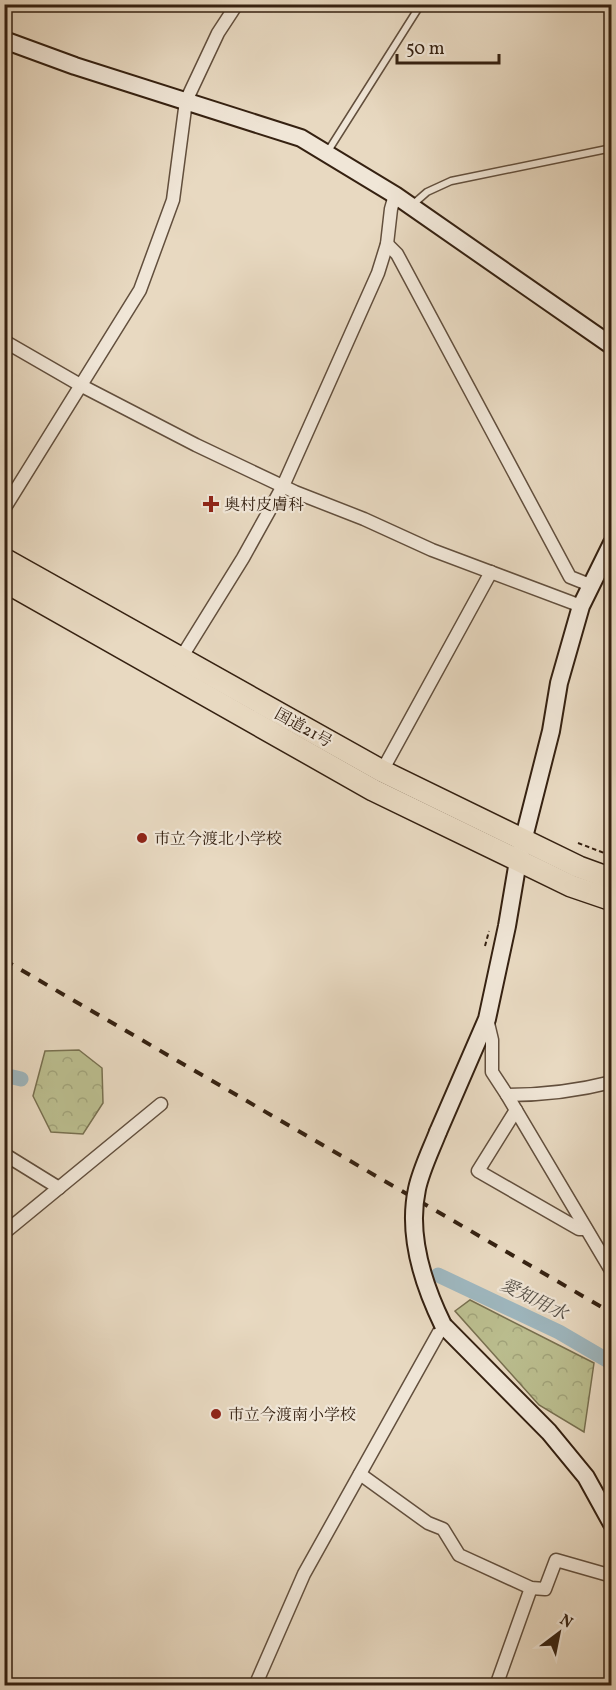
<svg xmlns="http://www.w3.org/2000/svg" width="616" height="1690" font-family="Vollkorn,'Noto Serif JP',serif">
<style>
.forest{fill:url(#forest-crowns);stroke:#787050;stroke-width:1.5}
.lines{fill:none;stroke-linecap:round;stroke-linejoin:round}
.canal{stroke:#9eb7bf;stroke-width:15}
.lane-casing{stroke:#624f3d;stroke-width:9}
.street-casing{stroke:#624f3d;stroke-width:15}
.secondary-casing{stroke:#352111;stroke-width:20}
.highway-casing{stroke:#352111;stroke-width:24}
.path{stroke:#352111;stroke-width:2;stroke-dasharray:4.5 3;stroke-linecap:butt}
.lane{stroke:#f0e6d7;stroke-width:6}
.street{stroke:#f0e6d7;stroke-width:12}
.secondary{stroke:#f0e6d7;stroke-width:16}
.highway{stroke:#e8d9c1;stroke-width:21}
.rail{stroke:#352111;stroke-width:4;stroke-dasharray:10 10;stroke-linecap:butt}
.secondary-bridge-casing{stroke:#352111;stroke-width:20;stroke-linecap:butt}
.secondary-bridge{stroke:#f0e6d7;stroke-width:16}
.poi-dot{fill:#8f2418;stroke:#f0e6d7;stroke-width:2}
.labels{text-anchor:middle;stroke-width:4.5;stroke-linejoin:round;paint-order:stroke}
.poi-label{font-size:16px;fill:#352111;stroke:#f0e6d7;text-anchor:start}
.street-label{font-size:16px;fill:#352111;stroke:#f0e6d7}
.water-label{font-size:18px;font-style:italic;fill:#544e45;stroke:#f0e6d7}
</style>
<defs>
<pattern id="forest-crowns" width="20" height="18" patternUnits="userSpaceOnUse" patternTransform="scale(1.5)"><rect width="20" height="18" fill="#bbbe8f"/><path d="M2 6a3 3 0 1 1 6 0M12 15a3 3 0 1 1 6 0" fill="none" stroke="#a1a37a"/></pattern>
</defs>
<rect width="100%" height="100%" fill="#e8d9c1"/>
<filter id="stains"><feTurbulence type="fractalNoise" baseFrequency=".00333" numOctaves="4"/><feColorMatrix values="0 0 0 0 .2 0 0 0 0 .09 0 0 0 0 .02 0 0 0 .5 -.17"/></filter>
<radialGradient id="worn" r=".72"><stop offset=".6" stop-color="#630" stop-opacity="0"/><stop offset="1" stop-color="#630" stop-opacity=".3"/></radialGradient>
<!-- forest -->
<g class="forest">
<path d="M79 1050 102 1068 103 1103 83 1134 51 1132 33 1096 45 1051Z"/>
<path d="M470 1300 594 1363 584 1432 539 1405 455 1311Z"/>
</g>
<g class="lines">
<!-- canal -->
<g class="canal">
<path d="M4 1075 21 1079"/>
<path d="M438 1275 559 1332 612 1363"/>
</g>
<!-- lane casing -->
<g class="lane-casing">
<g id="lane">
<path d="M328 151 421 4"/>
<path d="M411 206 427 192 451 181 612 148"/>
</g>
</g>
<!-- street casing -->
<g class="street-casing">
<g id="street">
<path d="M387 244 397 254 570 577 590 585"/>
<path d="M4 341 82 386 196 445 295 492 364 519 432 550 581 606"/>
<path d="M4 509 140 290 173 200 186 101 218 33 237 4"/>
<path d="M181 658 243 558 283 486 378 273 387 244 391 209 395 195"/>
<path d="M382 771 491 572"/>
<path d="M487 1019 492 1040V1072L507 1095C543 1095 577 1091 612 1082"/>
<path d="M507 1095 612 1272"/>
<path d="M516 1110 478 1171 579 1229H586"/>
<path d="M4 1154 59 1188"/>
<path d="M4 1233 161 1104"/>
<path d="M360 1474 428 1523 443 1529 459 1555 531 1588 545 1589 556 1560 612 1576"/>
<path d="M255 1686 304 1574 443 1325"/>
<path d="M496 1686 531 1588"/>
</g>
</g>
<!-- secondary casing -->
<g class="secondary-casing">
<g id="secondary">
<path d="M4 40 75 66 301 138 395 195 612 346"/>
<path d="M438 1132 487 1019 507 926 518 861 551 731 559 683 581 606 612 543"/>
<path d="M443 1325 549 1432 586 1477 612 1524"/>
</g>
</g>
<!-- highway casing -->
<g class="highway-casing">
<g id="highway">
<path d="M4 559 382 771 579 867 612 879"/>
<path d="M4 581 373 790 571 886 612 900"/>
</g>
</g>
<!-- path -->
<g class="path">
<path d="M578 843 612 856"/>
<path d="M485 946 489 931"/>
</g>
<!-- lane -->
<use href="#lane" class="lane"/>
<!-- street -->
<use href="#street" class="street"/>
<!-- secondary -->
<use href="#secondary" class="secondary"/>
<!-- highway -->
<use href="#highway" class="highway"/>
<!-- rail -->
<path class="rail" d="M4 960 612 1313"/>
<!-- secondary-bridge casing -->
<g class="secondary-bridge-casing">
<path id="secondary-bridge" d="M438 1132C431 1150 421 1170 417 1189 407 1235 423 1284 443 1325"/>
</g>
<!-- secondary-bridge -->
<use href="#secondary-bridge" class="secondary-bridge"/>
</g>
<!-- markers -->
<g class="poi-dot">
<path d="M208 495h6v6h6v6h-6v6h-6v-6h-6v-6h6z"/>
<circle cx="142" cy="838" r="6"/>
<circle cx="216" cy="1414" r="6"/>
</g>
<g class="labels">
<!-- poi labels -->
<g class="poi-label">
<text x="224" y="510">奥村皮膚科</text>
<text x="154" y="844">市立今渡北小学校</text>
<text x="228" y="1420">市立今渡南小学校</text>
</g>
<!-- street labels -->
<g class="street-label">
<text transform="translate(304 727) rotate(29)" y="6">国道21号</text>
</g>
<!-- water labels -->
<g class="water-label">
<text transform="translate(534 1299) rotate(26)" y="6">愛知用水</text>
</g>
</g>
<!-- margin -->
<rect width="616" height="1690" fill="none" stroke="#e8d9c1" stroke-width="24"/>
<rect x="6" y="6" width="604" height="1678" fill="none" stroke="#352111" stroke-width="3"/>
<rect x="12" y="12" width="592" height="1666" fill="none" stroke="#352111" stroke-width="1.5"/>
<!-- north arrow -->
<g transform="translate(559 1633) rotate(32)" stroke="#f0e6d7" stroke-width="4.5" paint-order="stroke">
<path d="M0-4.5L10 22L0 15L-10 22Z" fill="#352111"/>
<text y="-9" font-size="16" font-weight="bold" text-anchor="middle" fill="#352111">N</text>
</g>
<!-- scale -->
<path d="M397 54v9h102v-9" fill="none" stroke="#352111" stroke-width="3"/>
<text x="406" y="54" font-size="18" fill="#352111" stroke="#f0e6d7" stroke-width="4.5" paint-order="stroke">50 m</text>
<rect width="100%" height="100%" filter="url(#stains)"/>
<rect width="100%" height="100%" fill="url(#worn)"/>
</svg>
